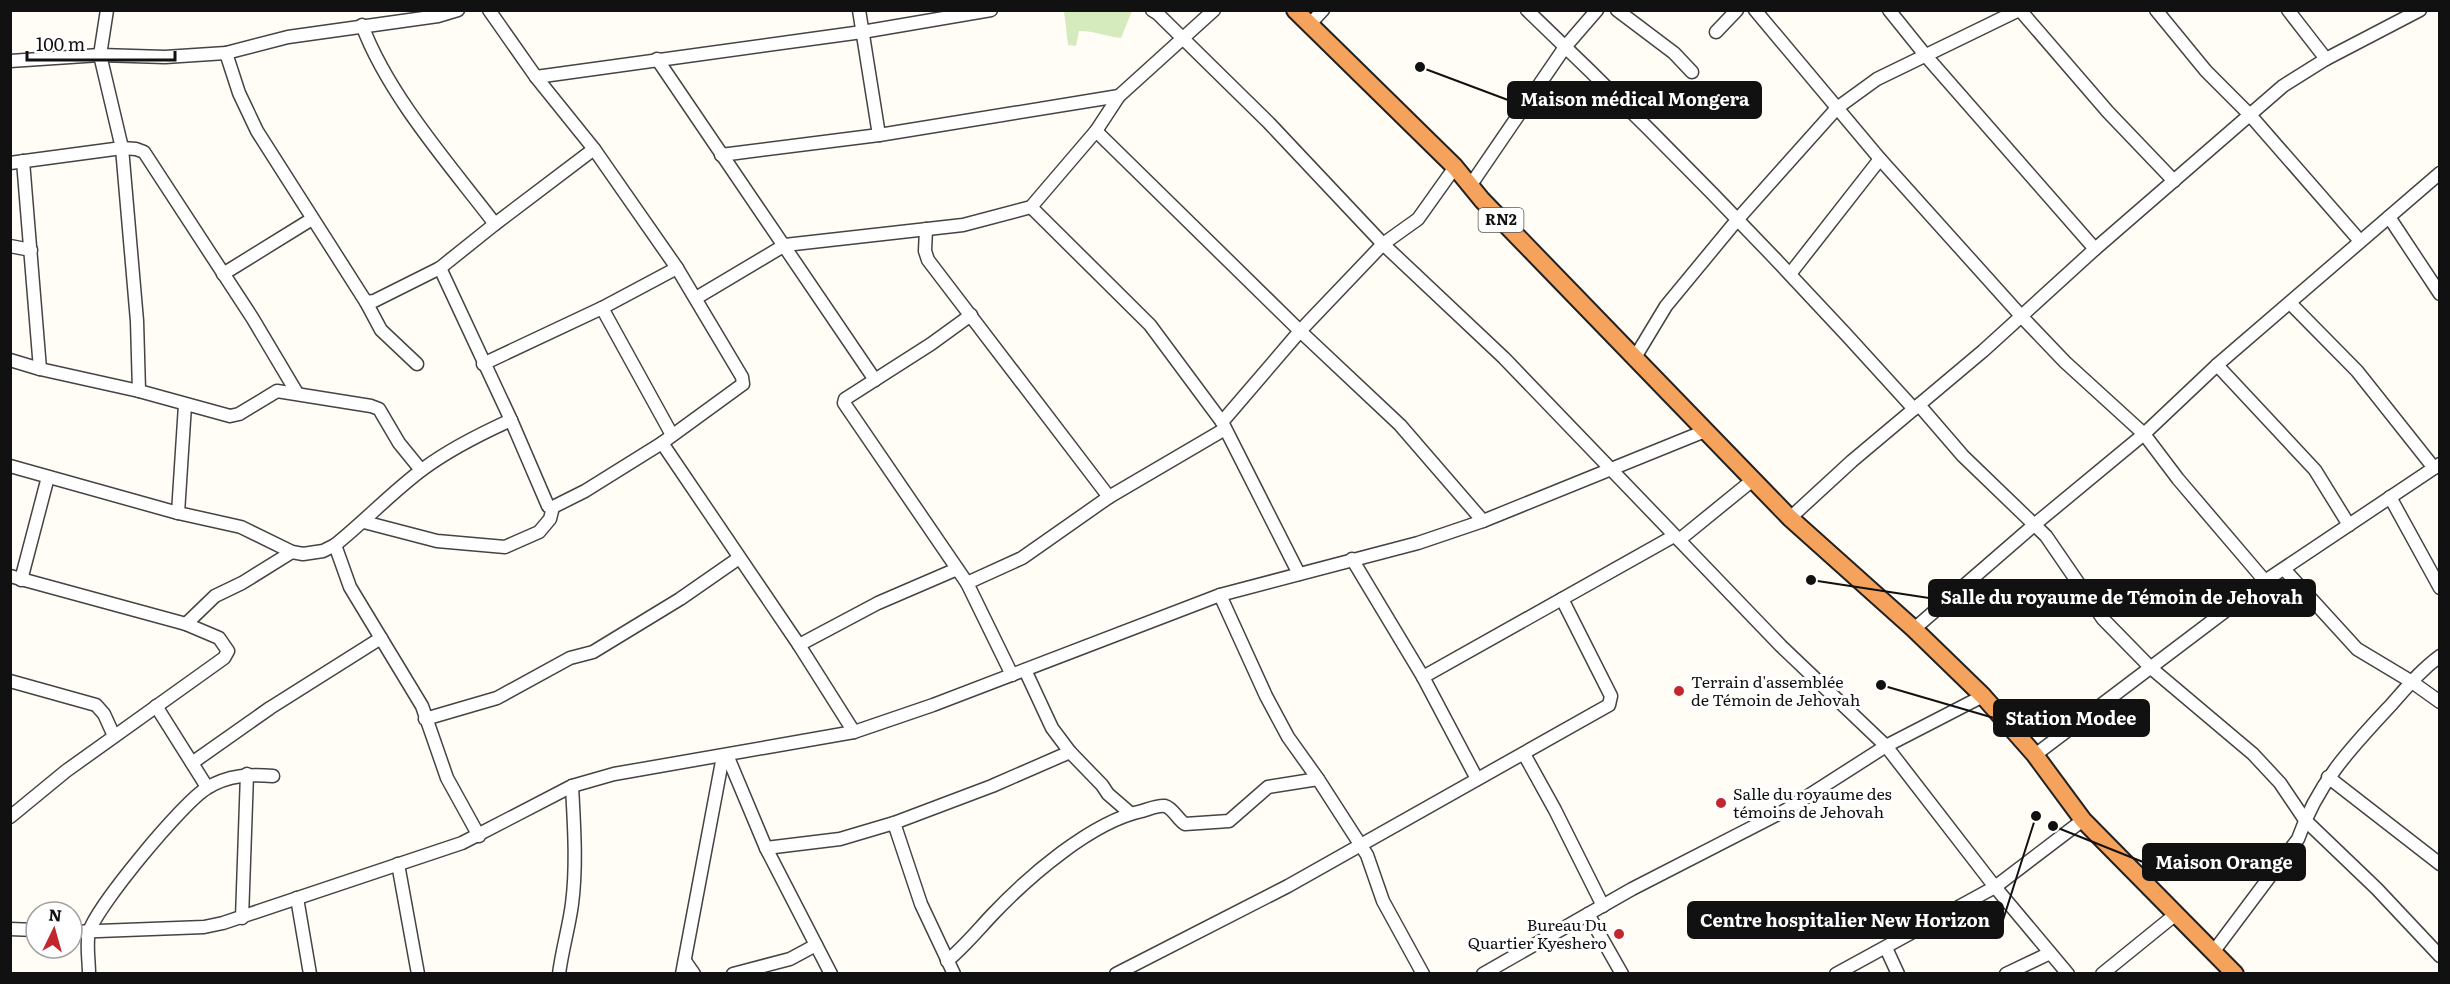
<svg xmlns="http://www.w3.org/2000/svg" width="2450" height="984" font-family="Literata,serif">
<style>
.green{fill:#d5ebbd}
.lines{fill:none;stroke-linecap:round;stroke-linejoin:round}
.minor-casing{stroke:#444;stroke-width:15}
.highway-casing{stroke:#222;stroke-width:20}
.minor{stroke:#fff;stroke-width:12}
.highway{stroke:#f5a25d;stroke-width:16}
.poi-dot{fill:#c4262e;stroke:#fff;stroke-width:2}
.labels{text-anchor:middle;stroke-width:6;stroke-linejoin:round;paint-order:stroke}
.shield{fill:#fff;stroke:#585858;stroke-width:1.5}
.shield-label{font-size:15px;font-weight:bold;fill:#111}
.poi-label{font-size:16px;fill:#111;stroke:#fff;text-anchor:start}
.leader{fill:none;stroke:#111;stroke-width:2}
.callout-dot{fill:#111;stroke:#fff;stroke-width:2}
.callout{fill:#111;stroke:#111;stroke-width:2}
.callout-label{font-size:18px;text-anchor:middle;font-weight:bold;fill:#fff}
</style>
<rect width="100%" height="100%" fill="#fffdf5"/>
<!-- green -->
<path class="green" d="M1064 11V10L1132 11 1121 38C1106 36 1093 31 1079 31L1076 46 1068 45Z"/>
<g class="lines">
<!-- minor casing -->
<g class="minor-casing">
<g id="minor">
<path d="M107 10 100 55 122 148 137 321 139 391"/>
<path d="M859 10 879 135"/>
<path d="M1152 10 1157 13 1269 123 1383 244 1504 358 1781 646 1886 746 1995 887 2068 974"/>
<path d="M1527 10C1661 138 1790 271 1914 409"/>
<path d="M1617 10 1674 53 1692 72"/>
<path d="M1755 10 1880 159 2022 317 2065 362 2144 434 2178 479 2265 581"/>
<path d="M1889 10 1926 56 2095 249"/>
<path d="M2020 10 2108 112 2174 181"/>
<path d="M2156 10 2206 71 2250 115 2360 241"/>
<path d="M2288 10 2326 59"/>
<path d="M362 25C388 95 449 164 495 224"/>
<path d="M1309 25 1323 10"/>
<path d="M1716 32 1737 10"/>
<path d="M226 53 239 93 257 131 366 302 374 301 440 268 495 224 594 149"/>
<path d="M657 59 875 380"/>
<path d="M10 61 100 55 165 57 226 53 288 37 438 16 458 10"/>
<path d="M536 77 862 32 991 10"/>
<path d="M1096 131 1300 331 1400 425 1483 521"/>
<path d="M721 155 879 135 1119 96"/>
<path d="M23 161 40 369 139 391 230 416 239 414 277 391 371 406 379 409 399 443 421 470"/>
<path d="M10 163 122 148 136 149 144 152 253 319 297 393"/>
<path d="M1470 186 1565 47 1597 10"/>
<path d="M1031 207 1150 325 1222 422 1299 574"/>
<path d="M2389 217 2440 294"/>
<path d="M926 229 925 251 928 260 1109 497"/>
<path d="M10 246 31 250"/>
<path d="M440 268 511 420 548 506 553 507 585 491 662 443 743 384 742 377 677 268 594 149 536 77 489 10"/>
<path d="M223 274 312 219"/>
<path d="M1790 274 1880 159"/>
<path d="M696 298 785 245 963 225 1031 207 1096 131 1119 96 1214 10"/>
<path d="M366 302 381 330 417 364"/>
<path d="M2290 303 2357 371 2434 468"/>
<path d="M602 308 672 435"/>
<path d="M971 315 931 344 845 399 844 403 967 583 1012 675"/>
<path d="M1634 359 1666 306 1737 220 1837 108 1877 79 2019 10"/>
<path d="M10 360 40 369"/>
<path d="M483 364 602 308 677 268"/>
<path d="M2217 365 2315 470 2349 525"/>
<path d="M1919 405 1963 456 2046 536 2103 619 2151 668 2253 754 2280 783 2305 820 2377 889 2440 956"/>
<path d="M1222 422 1300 331 1383 244 1418 219 1455 167"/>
<path d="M662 443 799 645 854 732"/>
<path d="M10 466 178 513 241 527 292 552 303 554 323 551 335 545 350 587 422 706 447 778 479 836"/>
<path d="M2390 497 2440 588"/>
<path d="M178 513 185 405"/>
<path d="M1790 518 1852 461 1983 351 2095 249 2283 86 2326 59 2420 10"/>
<path d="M364 522 437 541 505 547 539 532 550 519 553 507"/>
<path d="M1679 540 1754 479"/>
<path d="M335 545C365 521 392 492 423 469 450 449 480 434 511 420"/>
<path d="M1352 559 1423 677 1477 779"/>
<path d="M2284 569 2357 649 2412 682 2440 702"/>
<path d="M10 576 186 624 219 638 228 651 224 658 66 771 10 817"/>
<path d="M21 580 48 477"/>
<path d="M967 583 1022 558 1109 497 1225 429"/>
<path d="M1220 595 1266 696 1288 737 1318 779 1367 855 1383 901 1423 974"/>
<path d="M186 624 215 596 242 583 292 552"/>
<path d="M1914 629 2034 525 2144 434 2217 365 2440 173"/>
<path d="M799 645 878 603 957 569"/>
<path d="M1025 670 1052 728 1070 752 1102 785 1108 794 1130 813"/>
<path d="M1423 677 1674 536"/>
<path d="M10 681 96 705 104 714 114 736"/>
<path d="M156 706 207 787"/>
<path d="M425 719 497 698 570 658 593 652 680 599 739 558"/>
<path d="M1524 754 1555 810 1603 906"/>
<path d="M727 755 766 848 831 974"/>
<path d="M2035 755 2265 581 2440 464"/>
<path d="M192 763 270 708 381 638"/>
<path d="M2328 777 2440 864"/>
<path d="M894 823 921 904 954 974"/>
<path d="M766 848 840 839 894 823 992 786 1070 752"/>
<path d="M398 864 418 974"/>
<path d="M297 898 310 974"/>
<path d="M1588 914 1622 974"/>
<path d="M242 918 247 774"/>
<path d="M10 929 36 930"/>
<path d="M72 932 204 927 223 923 462 843 572 786 614 774 854 732 933 705 1220 595 1418 543 1483 521 1705 431"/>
<path d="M1886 948 1898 974"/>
<path d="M2214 951 2298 839C2318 782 2351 748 2391 705 2407 687 2421 670 2440 656"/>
<path d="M685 961 694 974"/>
<path d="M947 961C964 947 977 931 992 915 1028 877 1091 822 1142 811 1149 809 1158 805 1165 806 1173 808 1178 820 1185 824L1229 821 1268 787 1318 779"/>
<path d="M89 974C89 961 86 944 89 932 97 906 183 802 207 788 228 775 250 774 273 776"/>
<path d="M559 974C562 950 569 927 572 904 577 865 574 825 572 786"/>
<path d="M682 974 723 756"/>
<path d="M733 974 790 959 816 945"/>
<path d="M1116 974 1288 886 1609 705 1611 696 1562 599"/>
<path d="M1483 974 1632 889 1786 810 1886 746 1983 696"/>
<path d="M1836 974 1995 887 2083 820"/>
<path d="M2006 974 2050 953"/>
<path d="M2102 974 2176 914"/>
</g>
</g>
<!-- highway casing -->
<g class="highway-casing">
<path id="highway" d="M1295 10 1455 167 1482 200 1790 518 1914 629 1983 696 2035 755 2083 820 2235 974"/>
</g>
<!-- minor -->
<use href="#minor" class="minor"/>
<!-- highway -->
<use href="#highway" class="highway"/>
</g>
<!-- markers -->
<g class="poi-dot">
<circle cx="1679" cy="691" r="6"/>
<circle cx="1721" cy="803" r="6"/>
<circle cx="1619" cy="934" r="6"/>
</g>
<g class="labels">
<!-- shield labels -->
<rect class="shield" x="1478.5" y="208" width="45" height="24" rx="4.5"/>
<g class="shield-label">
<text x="1501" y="225">RN2</text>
</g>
<!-- poi labels -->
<g class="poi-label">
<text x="1691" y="688">Terrain d'assemblée<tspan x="1691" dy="18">de Témoin de Jehovah</tspan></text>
<text x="1733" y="800">Salle du royaume des<tspan x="1733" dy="18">témoins de Jehovah</tspan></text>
<text x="1607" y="931" text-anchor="end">Bureau Du<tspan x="1607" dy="18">Quartier Kyeshero</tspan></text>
</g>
</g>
<!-- callouts -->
<path class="leader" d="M1420 67L1508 100M1811 580L1929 598M1881 685L1994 718M2053 826L2143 862M2036 816L2003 920"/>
<g class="callout-dot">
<circle cx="1420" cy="67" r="6"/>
<circle cx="1811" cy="580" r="6"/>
<circle cx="1881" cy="685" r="6"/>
<circle cx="2053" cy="826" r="6"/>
<circle cx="2036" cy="816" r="6"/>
</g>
<g class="callout">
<rect x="1508" y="82" width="253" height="36" rx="6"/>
<rect x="1929" y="580" width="386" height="36" rx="6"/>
<rect x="1994" y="700" width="155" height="36" rx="6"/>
<rect x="2143" y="844" width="162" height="36" rx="6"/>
<rect x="1688" y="902" width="315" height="36" rx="6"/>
</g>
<g class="callout-label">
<text x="1635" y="106">Maison médical Mongera</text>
<text x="2122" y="604">Salle du royaume de Témoin de Jehovah</text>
<text x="2071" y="725">Station Modee</text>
<text x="2224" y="869">Maison Orange</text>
<text x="1845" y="927">Centre hospitalier New Horizon</text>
</g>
<!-- border -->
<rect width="2450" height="984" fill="none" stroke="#111111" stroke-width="24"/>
<!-- north arrow -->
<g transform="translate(54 930) rotate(5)"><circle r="28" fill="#ffffff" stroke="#a0a0a0" stroke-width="1.5"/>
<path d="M0-4.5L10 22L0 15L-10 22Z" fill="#c4262e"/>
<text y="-9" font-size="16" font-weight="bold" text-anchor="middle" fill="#111111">N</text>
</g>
<!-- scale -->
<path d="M27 51v9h148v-9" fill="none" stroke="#111111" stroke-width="3"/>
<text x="36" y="51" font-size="18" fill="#111111" stroke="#ffffff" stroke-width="4.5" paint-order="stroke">100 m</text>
</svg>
